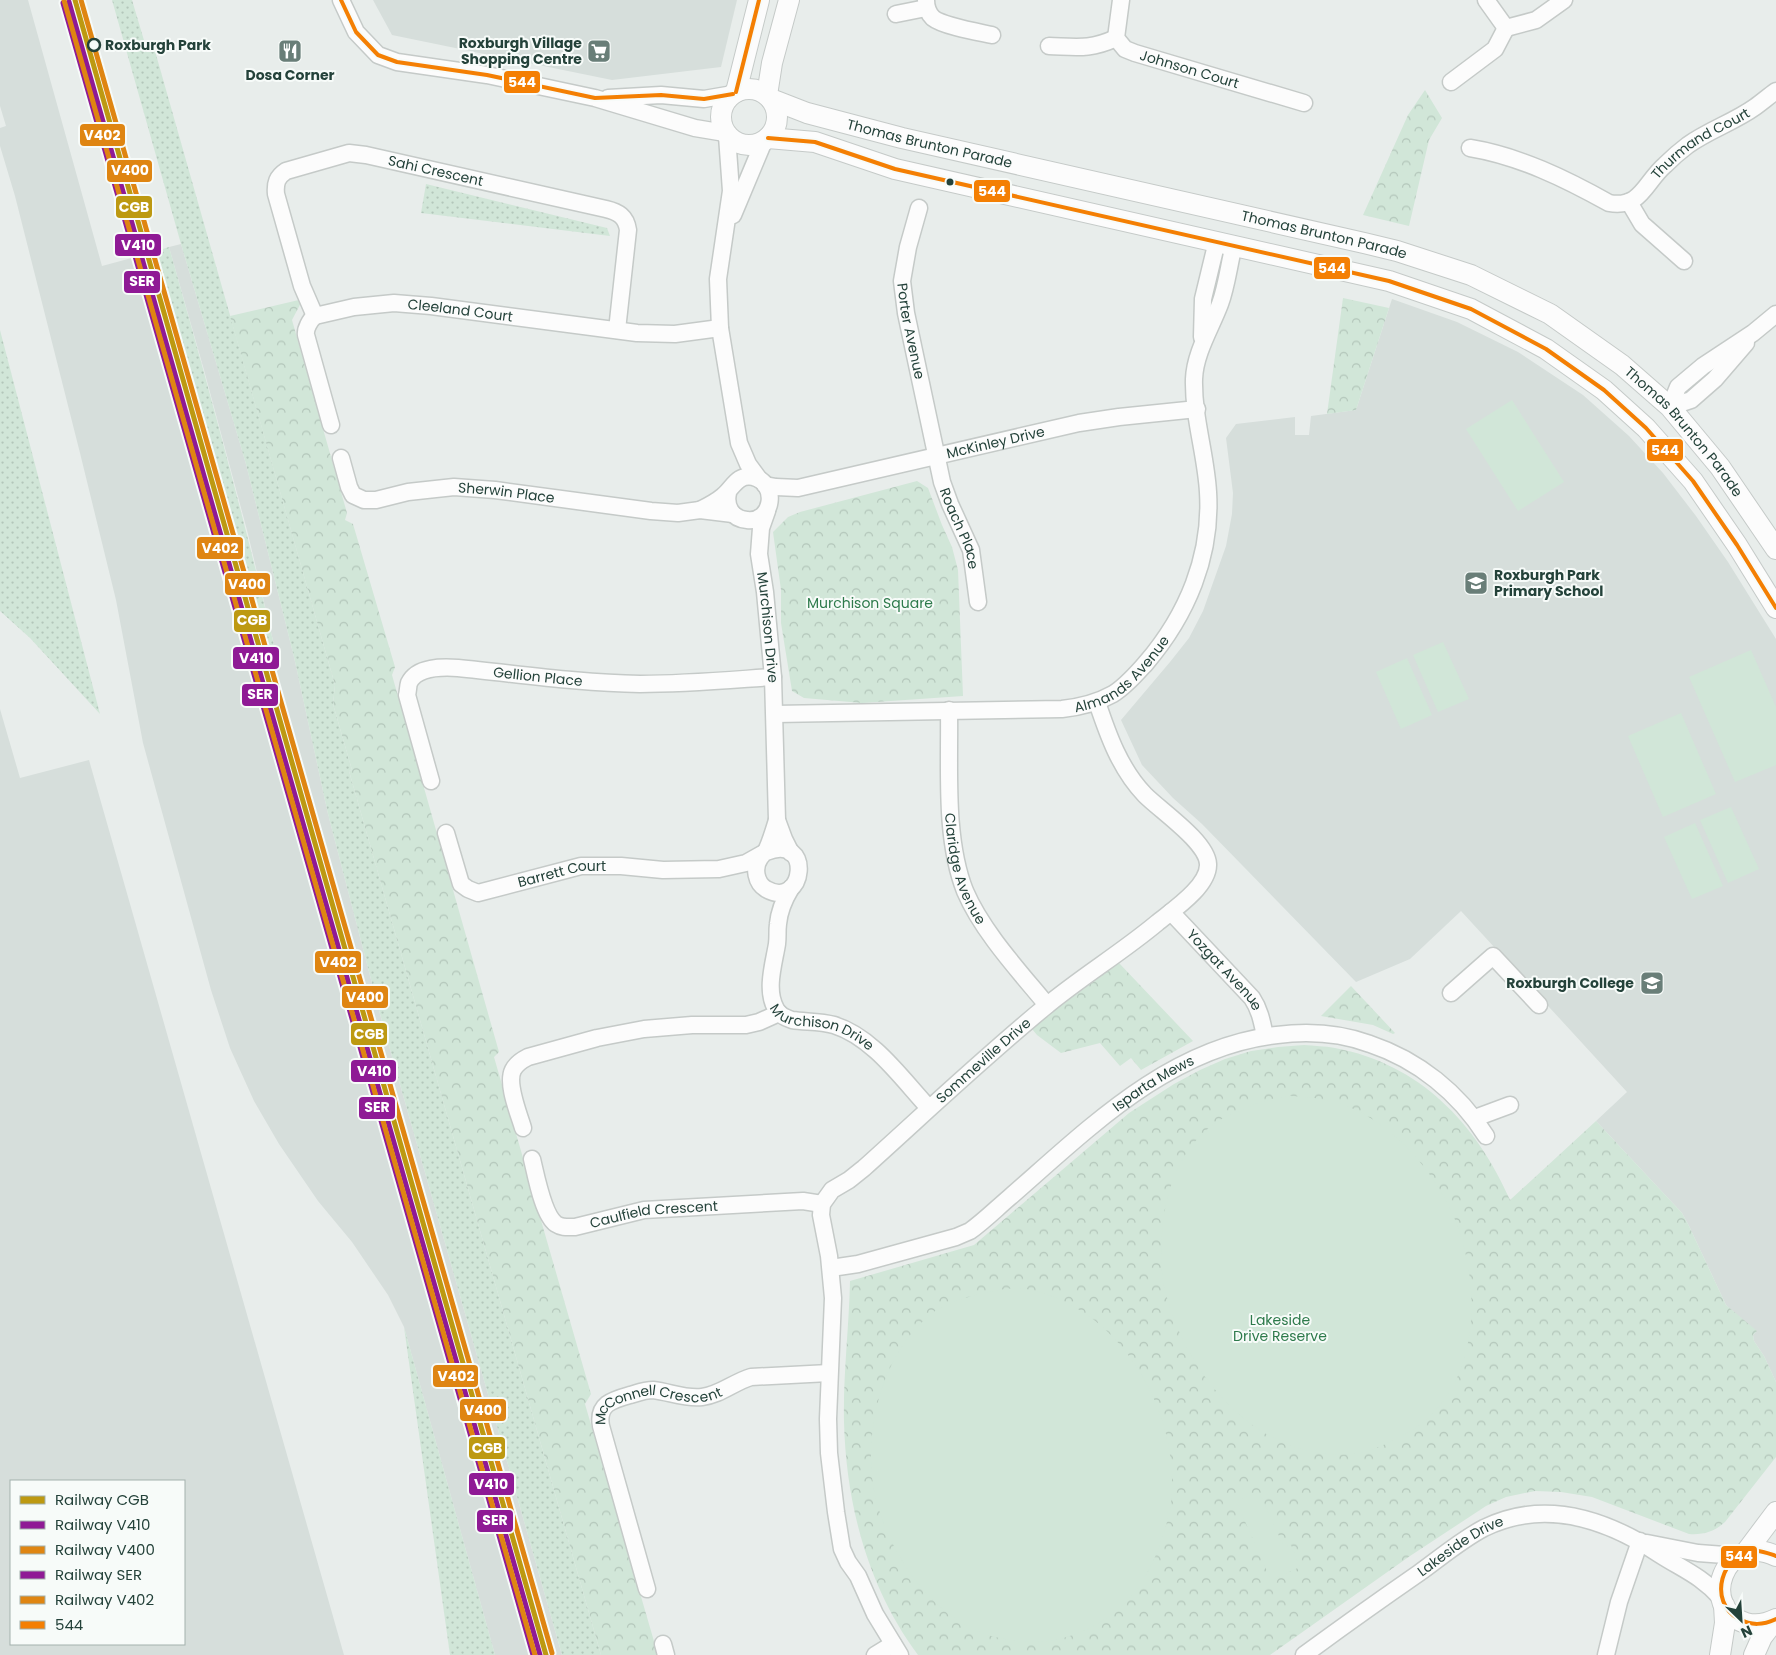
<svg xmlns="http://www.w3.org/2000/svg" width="1776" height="1655" font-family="Poppins,sans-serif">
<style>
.built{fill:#d6dedb;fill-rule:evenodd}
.grass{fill:url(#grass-dots)}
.park{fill:url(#park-crowns)}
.pitch{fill:#d1e6d8}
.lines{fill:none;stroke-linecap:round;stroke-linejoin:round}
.minor-casing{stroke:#c5cac8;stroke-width:19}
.tertiary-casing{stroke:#c5cac8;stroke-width:22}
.minor{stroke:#fcfcfc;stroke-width:16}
.tertiary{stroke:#fcfcfc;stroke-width:20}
.bus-1-casing{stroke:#f7fbf9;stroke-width:8}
.bus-1{stroke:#f47f03;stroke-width:4}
.rail-1-casing{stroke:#f7fbf9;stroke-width:9}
.rail-2-casing{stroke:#f7fbf9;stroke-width:9}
.rail-3-casing{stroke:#f7fbf9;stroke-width:9}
.rail-4-casing{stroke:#f7fbf9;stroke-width:9}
.rail-5-casing{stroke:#f7fbf9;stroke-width:9}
.rail-1{stroke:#bd9911;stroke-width:5}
.rail-2{stroke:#8f1a95;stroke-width:5}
.rail-3{stroke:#df8512;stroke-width:5}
.rail-4{stroke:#8f1a95;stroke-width:5}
.rail-5{stroke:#df8512;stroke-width:5}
.stop-dot{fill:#f7fbf9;stroke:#24423a;stroke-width:2.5}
.bus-dot{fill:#24423a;stroke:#f7fbf9;stroke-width:2}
.labels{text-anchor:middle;stroke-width:4;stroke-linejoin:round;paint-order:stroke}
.poi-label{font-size:14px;font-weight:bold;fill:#24423a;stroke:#f7fbf9;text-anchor:end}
.stop-label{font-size:14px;font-weight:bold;fill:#24423a;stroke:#f7fbf9;text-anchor:start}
.street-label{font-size:14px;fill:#24423a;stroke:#f7fbf9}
.park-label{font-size:14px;fill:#2d7a4b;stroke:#f7fbf9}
.line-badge{stroke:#f7fbf9;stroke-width:2}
.badge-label{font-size:14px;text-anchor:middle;font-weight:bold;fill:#fff}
</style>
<defs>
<pattern id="grass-dots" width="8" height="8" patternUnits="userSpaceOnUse" patternTransform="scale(1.25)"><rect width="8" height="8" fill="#d1e6d8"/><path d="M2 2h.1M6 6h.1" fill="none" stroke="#b3c6ba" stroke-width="1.8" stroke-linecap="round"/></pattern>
<pattern id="park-crowns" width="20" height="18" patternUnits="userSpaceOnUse" patternTransform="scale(1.25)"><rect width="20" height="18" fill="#d1e6d8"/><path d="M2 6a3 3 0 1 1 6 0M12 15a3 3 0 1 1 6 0" fill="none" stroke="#b3c6ba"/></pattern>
</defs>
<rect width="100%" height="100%" fill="#e8edeb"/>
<!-- built -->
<g class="built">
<path d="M0 0H28L102 266 154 252 235 543 268 651 275 649 248 534 204 370 169 247 181 244 246 464 294 657 328 814 380 1014 562 1655H495L404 1327 388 1295 352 1242 318 1201 279 1144 254 1101 230 1048 211 990 143 743 116 600 80 453 15 196 0 146V128L6 126 0 106Z"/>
<path d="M373 0H737L721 67 612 80 392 35Z"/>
<path d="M1392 299 1457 322 1518 352 1583 395 1629 436 1663 473 1696 516 1728 562 1776 639V1382L1764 1356 1754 1341 1753 1335 1756 1332 1726 1305 1689 1226 1682 1213 1596 1121 1627 1092 1461 911 1410 959 1356 982 1202 824 1173 798 1142 765 1121 720 1170 662 1189 638 1203 611 1226 546 1232 514 1233 493 1226 438 1236 424 1295 417V435H1309L1311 416 1356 410Z"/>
<path d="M0 709 20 778 89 760 344 1655H0ZM11 1481H184V1644H11Z"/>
</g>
<!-- grass -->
<g class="grass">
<path d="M112 0H132L146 47 153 44 335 685 333 704 352 770 349 771 601 1655H562L380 1014 328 814 294 657 246 464 181 244Z"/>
<path d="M426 184 607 228 610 236 421 213Z"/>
<path d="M169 247C207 381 243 514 275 649L267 651 235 543 154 252Z"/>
<path d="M0 330 100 714 30 638 0 611Z"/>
<path d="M404 1327 495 1655H450Z"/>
</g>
<!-- park -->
<g class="park">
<path d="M1425 90 1442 118 1429 140 1409 226 1363 215 1408 115Z"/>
<path d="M1343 298 1389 308 1356 410 1327 414Z"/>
<path d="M303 299 292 320 347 513 345 520 353 524 395 667 392 675 499 1052 494 1057 591 1394 585 1404 658 1655H601L349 771 352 770 333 704 335 685 230 316Z"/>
<path d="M917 481 928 488 942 525 952 547 958 570 963 696 862 703 804 698 792 691 781 623V590L773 532 788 517 800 512Z"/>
<path d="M1119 963 1193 1041 1141 1070 1131 1058 1120 1066 1100 1043 1061 1053 1037 1035 1032 1029 1048 1015Z"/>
<path d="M1351 986 1395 1033 1393 1034 1373 1025 1321 1016Z"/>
<path d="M1304 1045C1314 1046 1325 1046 1335 1048 1420 1064 1476 1123 1510 1200L1596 1121 1682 1213 1689 1226 1726 1305 1757 1331 1753 1335 1754 1341 1764 1356 1776 1382V1457L1725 1522C1714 1532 1703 1535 1689 1534L1592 1497 1561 1492 1535 1491 1506 1497 1486 1506 1410 1556 1270 1655H918C868 1588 846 1504 844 1422 843 1375 849 1328 850 1281L974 1245 1129 1113 1174 1084 1200 1070 1225 1059 1251 1051 1278 1047Z"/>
</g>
<!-- pitch -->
<g class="pitch">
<path d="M1512 400 1564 482 1518 511 1466 429Z"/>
<path d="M1443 642 1469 699 1438 712 1413 655Z"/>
<path d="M1751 650 1776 707V765L1735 782 1689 677Z"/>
<path d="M1407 658 1432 715 1401 729 1376 672Z"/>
<path d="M1681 713 1716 794 1663 817 1628 736Z"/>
<path d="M1731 807 1759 869 1728 883 1700 820Z"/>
<path d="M1695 823 1723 886 1692 899 1664 837Z"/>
<path d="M1290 1096C1313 1097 1335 1100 1356 1110 1401 1132 1438 1177 1456 1222 1485 1298 1478 1402 1396 1439 1381 1446 1368 1453 1351 1454 1258 1462 1185 1374 1165 1290 1160 1271 1161 1252 1162 1233 1165 1190 1181 1144 1220 1120 1226 1116 1233 1114 1239 1111 1256 1103 1271 1098 1290 1096Z"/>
<path d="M1019 1288C1116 1300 1182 1410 1171 1503 1168 1522 1162 1540 1155 1557 1143 1585 1125 1607 1099 1623 1082 1633 1057 1642 1036 1642 1014 1642 991 1638 971 1628 915 1600 872 1524 871 1462 870 1409 888 1349 931 1314 950 1299 994 1289 1019 1288Z"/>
<path d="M1259 1492 1284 1547 1291 1545 1300 1567 1271 1580 1236 1501Z"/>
</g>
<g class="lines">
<!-- minor casing -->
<g class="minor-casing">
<g id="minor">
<path d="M341 0 356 32 378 55 397 62 487 75 595 98 695 128 725 133"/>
<path d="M926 0C926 7 928 13 933 18 943 26 978 32 992 35"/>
<path id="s1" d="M1121 0 1116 38 1125 49 1135 53 1304 103"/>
<path d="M1486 0 1506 28"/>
<path d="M896 14 926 8"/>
<path d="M1506 28 1536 20 1564 0"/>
<path d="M1049 46C1077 47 1090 50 1116 38"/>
<path d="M1451 82 1495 49 1506 28"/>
<path d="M608 98 661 95 704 99 733 94"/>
<path d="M727 136 731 191 718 279 720 328 739 443 748 464 759 479"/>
<path id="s2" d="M1470 148C1519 156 1566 179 1609 203 1641 209 1645 182 1665 165 1672 158 1680 151 1688 145 1709 130 1734 122 1755 107 1762 102 1769 96 1776 91"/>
<path d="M1629 202 1642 224 1684 261"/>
<path id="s3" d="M919 208 908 247 902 281 906 313 942 482 950 504 971 550 978 602"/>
<path d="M733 215 764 141"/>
<path id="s4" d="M315 316 302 286 276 194C275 183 277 177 286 171L349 153 366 155 606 209C618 212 626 216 628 230L617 330"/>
<path d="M1202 337 1203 299 1217 241"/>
<path d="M1670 407 1678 387 1703 366 1753 333 1776 314"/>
<path d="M1670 407 1691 400 1715 379 1746 343"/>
<path id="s5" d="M331 425 306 335C305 329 310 320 315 316L354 307 394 303 431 306 637 333 675 334 720 328"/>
<path id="s6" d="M341 458 349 487 353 495 364 500H376L408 492 454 487 495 490 651 511 678 513 700 510 733 514"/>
<path id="s7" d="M765 485 776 487 798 488 1079 423 1119 417 1197 409"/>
<path d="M700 510C708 506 716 502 723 496 733 488 737 474 753 477 779 483 773 523 747 520 732 519 725 506 728 493"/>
<path id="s8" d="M767 511 761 528 759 554 765 592 773 677 777 820 784 839 791 853"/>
<path id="s9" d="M949 710C950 767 944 838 965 891 982 931 1019 971 1047 1005"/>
<path id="s10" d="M775 714 1062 709C1080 707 1097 703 1113 694 1126 686 1136 674 1146 663 1187 615 1212 556 1208 492 1206 455 1193 417 1194 379 1195 353 1211 328 1220 304 1227 285 1229 264 1234 245"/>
<path id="s11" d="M431 781 407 695C408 692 408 686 409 683 417 666 443 667 458 668 519 674 579 683 640 684 685 684 729 680 773 677"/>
<path id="s12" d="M446 833 461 884 468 889 478 893 581 866H621L663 870 719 869 746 863 762 854"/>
<path d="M766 852C814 832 805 911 766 889 756 883 753 868 760 858 762 855 765 853 767 849 771 840 774 830 777 820"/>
<path id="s13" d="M791 888C785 898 779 912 778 924 777 931 778 937 777 944 774 963 765 990 776 1009 779 1015 786 1018 792 1020 806 1022 820 1021 834 1025 873 1037 902 1079 929 1108"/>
<path id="s14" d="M1171 912 1252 998C1260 1010 1262 1022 1265 1036"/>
<path d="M1451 993 1493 956 1539 1005"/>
<path d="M1475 1118 1510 1105"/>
<path d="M523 1128C519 1114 506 1084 513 1070 516 1064 522 1060 528 1057L597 1038 644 1029 692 1025H746L759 1022 779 1013"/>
<path id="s15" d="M532 1159C536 1175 543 1215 556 1224 562 1228 568 1227 575 1227L644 1210 803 1201 822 1204"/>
<path id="s16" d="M831 1268 858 1264 956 1237 970 1231C984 1221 997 1208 1010 1197 1088 1129 1169 1047 1277 1035 1308 1031 1340 1033 1370 1044 1418 1060 1459 1093 1486 1136"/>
<path d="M1647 1543 1698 1553 1738 1556"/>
<path id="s17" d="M647 1589 601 1426C597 1404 612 1400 630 1395 637 1393 645 1390 653 1390 670 1392 685 1399 702 1397 720 1395 734 1382 751 1377L829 1373"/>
<path d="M663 1644 666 1655"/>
<path d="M875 1655 893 1644"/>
<path id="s18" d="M900 1655 875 1614 858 1576 848 1562 842 1549 836 1512 829 1453 828 1419 833 1298 829 1256 821 1215 822 1204 832 1190 849 1180 864 1168C924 1114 983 1058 1045 1007 1081 977 1121 953 1157 923 1173 910 1209 886 1208 864 1207 842 1161 811 1145 795 1120 769 1108 735 1097 702"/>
<path id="s19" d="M1304 1655C1342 1627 1380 1600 1419 1573 1440 1558 1461 1540 1484 1528 1545 1498 1606 1519 1659 1554 1684 1570 1700 1575 1721 1598"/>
<path d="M1606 1655 1619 1602 1640 1541"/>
</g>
</g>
<!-- tertiary casing -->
<g class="tertiary-casing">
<g id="tertiary">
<circle cx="749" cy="117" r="28"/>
<path d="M736 92 759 0"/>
<path d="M767 95 772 63 789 0"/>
<path id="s20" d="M771 99 807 113 902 138 1364 243 1397 251 1471 275 1550 314 1622 365 1670 407 1720 467 1776 549"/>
<path d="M768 138 815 142 895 169 1389 281 1471 309 1546 349 1604 390 1646 428 1693 481 1737 545 1776 608"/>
<path d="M1746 1552 1776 1512"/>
<path d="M1776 1556C1724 1531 1697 1609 1746 1623 1757 1626 1766 1624 1776 1619"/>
<path d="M1720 1655 1725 1623 1724 1605"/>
<path d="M1754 1655 1762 1637 1775 1620"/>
</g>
</g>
<!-- minor -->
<use href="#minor" class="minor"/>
<!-- tertiary -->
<use href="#tertiary" class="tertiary"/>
<!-- bus-1 casing -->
<g class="bus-1-casing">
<g id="bus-1">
<path d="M341 0 356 32 378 55 397 62 487 75 595 98 661 95 704 99 733 94"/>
<path d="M736 92 759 0"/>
<path d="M768 138 815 142 895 169 1389 281 1471 309 1546 349 1604 390 1646 428 1693 481 1737 545 1776 608"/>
<path d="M1776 1556C1770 1554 1763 1551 1757 1551 1721 1551 1707 1602 1739 1619 1752 1626 1763 1625 1776 1619"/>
</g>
</g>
<!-- bus-1 -->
<use href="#bus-1" class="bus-1"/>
<!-- rail-1 casing -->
<g class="rail-1-casing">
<path id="rail-1" d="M75 0 546 1655"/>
</g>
<!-- rail-2 casing -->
<g class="rail-2-casing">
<path id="rail-2" d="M69 2 540 1655"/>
</g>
<!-- rail-3 casing -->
<g class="rail-3-casing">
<path id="rail-3" d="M81 0 552 1653"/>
</g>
<!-- rail-4 casing -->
<g class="rail-4-casing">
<path id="rail-4" d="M63 3 533 1655"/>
</g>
<!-- rail-5 casing -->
<g class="rail-5-casing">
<path id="rail-5" d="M64 0 535 1655"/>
</g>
<!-- rail-1 -->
<use href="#rail-1" class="rail-1"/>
<!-- rail-2 -->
<use href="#rail-2" class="rail-2"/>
<!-- rail-3 -->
<use href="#rail-3" class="rail-3"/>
<!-- rail-4 -->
<use href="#rail-4" class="rail-4"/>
<!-- rail-5 -->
<use href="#rail-5" class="rail-5"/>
</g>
<!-- icons -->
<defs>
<g id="restaurant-square" transform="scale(1.25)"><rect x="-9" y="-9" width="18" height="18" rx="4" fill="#697e78" stroke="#f7fbf9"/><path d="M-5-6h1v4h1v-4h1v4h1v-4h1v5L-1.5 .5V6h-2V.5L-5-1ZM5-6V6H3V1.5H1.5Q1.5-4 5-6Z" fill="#fff"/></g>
<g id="supermarket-square" transform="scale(1.25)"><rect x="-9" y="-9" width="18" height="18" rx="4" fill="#697e78" stroke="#f7fbf9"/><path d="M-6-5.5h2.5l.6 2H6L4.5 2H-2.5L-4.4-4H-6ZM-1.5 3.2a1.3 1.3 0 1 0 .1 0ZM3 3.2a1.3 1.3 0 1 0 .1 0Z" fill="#fff"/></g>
<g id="school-square" transform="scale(1.25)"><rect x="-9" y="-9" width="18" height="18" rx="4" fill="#697e78" stroke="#f7fbf9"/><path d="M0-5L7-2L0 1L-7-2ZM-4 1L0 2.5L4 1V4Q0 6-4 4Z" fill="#fff"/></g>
</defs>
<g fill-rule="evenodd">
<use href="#restaurant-square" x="290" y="51"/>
<use href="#supermarket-square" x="599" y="51"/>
<use href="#school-square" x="1476" y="583"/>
<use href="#school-square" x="1652" y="983"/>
</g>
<!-- markers -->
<circle class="stop-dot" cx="94" cy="45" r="6"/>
<circle class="bus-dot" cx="950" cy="182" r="4.5"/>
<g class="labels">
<!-- poi labels -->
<g class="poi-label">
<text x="582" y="48">Roxburgh Village<tspan x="582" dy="16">Shopping Centre</tspan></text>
<text x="290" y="80" text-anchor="middle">Dosa Corner</text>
<text x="1494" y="580" text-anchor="start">Roxburgh Park<tspan x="1494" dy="16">Primary School</tspan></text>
<text x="1634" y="988">Roxburgh College</text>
</g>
<!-- stop labels -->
<g class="stop-label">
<text x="105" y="50">Roxburgh Park</text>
</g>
<!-- street labels -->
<g class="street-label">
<text dy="5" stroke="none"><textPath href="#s1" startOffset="120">Johnson Court</textPath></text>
<text dy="5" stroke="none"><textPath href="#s20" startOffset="165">Thomas Brunton Parade</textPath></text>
<text dy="5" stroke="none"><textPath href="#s2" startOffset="264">Thurmand Court</textPath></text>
<text dy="5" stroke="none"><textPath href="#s4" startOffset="309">Sahi Crescent</textPath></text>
<text dy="5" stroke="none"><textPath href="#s20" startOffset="570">Thomas Brunton Parade</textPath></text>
<text dy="5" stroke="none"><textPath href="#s5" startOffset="262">Cleeland Court</textPath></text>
<text dy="5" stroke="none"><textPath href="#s3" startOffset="126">Porter Avenue</textPath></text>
<text dy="5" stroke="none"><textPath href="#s20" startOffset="990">Thomas Brunton Parade</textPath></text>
<text dy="5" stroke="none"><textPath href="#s7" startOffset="236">McKinley Drive</textPath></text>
<text dy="5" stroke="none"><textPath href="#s6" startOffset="195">Sherwin Place</textPath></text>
<text dy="5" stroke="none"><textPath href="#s3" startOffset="330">Roach Place</textPath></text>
<text dy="5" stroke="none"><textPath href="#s8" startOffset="118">Murchison Drive</textPath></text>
<text dy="5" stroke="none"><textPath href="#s10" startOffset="359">Almands Avenue</textPath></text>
<text dy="5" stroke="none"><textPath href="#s11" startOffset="236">Gellion Place</textPath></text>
<text dy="5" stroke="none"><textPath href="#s9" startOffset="161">Claridge Avenue</textPath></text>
<text dy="5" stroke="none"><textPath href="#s12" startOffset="159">Barrett Court</textPath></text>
<text dy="5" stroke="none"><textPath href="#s14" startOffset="79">Yozgat Avenue</textPath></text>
<text dy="5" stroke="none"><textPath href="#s13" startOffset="176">Murchison Drive</textPath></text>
<text dy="5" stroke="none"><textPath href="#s18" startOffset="685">Sommeville Drive</textPath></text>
<text dy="5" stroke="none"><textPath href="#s16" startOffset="380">Isparta Mews</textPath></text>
<text dy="5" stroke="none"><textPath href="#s15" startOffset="170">Caulfield Crescent</textPath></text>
<text dy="5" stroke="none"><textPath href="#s17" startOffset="241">McConnell Crescent</textPath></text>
<text dy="5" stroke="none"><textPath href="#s19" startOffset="191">Lakeside Drive</textPath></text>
</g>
<!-- park labels -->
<g class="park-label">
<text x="870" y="608">Murchison Square</text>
<text x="1280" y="1325">Lakeside<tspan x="1280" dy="16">Drive Reserve</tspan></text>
</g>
</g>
<g class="line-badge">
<rect x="503" y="70" width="38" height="24" rx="5" fill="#f47f03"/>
<rect x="79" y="123" width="47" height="24" rx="5" fill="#df8512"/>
<rect x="106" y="159" width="47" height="24" rx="5" fill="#df8512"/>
<rect x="973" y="179" width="38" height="24" rx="5" fill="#f47f03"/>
<rect x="115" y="195" width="38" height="24" rx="5" fill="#bd9911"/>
<rect x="114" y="233" width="48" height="24" rx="5" fill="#8f1a95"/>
<rect x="1313" y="256" width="38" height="24" rx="5" fill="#f47f03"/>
<rect x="123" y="270" width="38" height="24" rx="5" fill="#8f1a95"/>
<rect x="1646" y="438" width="38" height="24" rx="5" fill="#f47f03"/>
<rect x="196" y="536" width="48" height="24" rx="5" fill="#df8512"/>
<rect x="224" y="572" width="47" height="24" rx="5" fill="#df8512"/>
<rect x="233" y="609" width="38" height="24" rx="5" fill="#bd9911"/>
<rect x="232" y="646" width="48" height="24" rx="5" fill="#8f1a95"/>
<rect x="241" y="683" width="38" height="24" rx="5" fill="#8f1a95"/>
<rect x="314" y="950" width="48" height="24" rx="5" fill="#df8512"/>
<rect x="341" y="985" width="48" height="24" rx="5" fill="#df8512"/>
<rect x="350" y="1022" width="38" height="24" rx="5" fill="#bd9911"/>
<rect x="350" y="1059" width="47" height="24" rx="5" fill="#8f1a95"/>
<rect x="358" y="1096" width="38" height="24" rx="5" fill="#8f1a95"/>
<rect x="432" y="1364" width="47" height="24" rx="5" fill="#df8512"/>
<rect x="459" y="1398" width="48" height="24" rx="5" fill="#df8512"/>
<rect x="468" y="1436" width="38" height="24" rx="5" fill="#bd9911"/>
<rect x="468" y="1472" width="47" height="24" rx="5" fill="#8f1a95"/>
<rect x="476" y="1509" width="38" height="24" rx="5" fill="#8f1a95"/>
<rect x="1720" y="1545" width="38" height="24" rx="5" fill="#f47f03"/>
</g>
<g class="badge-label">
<text x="522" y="87">544</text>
<text x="102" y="140">V402</text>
<text x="130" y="175">V400</text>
<text x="992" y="196">544</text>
<text x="134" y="212">CGB</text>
<text x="138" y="250">V410</text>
<text x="1332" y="273">544</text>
<text x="142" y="286">SER</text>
<text x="1665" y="455">544</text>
<text x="220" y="553">V402</text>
<text x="247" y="589">V400</text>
<text x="252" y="625">CGB</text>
<text x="256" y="663">V410</text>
<text x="260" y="699">SER</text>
<text x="338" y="967">V402</text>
<text x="365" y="1002">V400</text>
<text x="369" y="1039">CGB</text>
<text x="374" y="1076">V410</text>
<text x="377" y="1112">SER</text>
<text x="456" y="1381">V402</text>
<text x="483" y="1415">V400</text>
<text x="487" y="1453">CGB</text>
<text x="491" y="1489">V410</text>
<text x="495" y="1525">SER</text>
<text x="1739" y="1561">544</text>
</g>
<!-- legend -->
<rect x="10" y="1480" width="175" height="165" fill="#f7fbf9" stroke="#a3b1ad"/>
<rect x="20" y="1496" width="25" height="8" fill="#bd9911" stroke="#a3b1ad"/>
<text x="55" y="1505" font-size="15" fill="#24423a">Railway CGB</text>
<rect x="20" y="1521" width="25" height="8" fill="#8f1a95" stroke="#a3b1ad"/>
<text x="55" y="1530" font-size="15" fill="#24423a">Railway V410</text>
<rect x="20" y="1546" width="25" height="8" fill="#df8512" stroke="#a3b1ad"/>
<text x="55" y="1555" font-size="15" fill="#24423a">Railway V400</text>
<rect x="20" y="1571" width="25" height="8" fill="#8f1a95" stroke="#a3b1ad"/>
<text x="55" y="1580" font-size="15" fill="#24423a">Railway SER</text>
<rect x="20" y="1596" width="25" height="8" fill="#df8512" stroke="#a3b1ad"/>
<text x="55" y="1605" font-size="15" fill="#24423a">Railway V402</text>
<rect x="20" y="1621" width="25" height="8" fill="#f47f03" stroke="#a3b1ad"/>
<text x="55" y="1630" font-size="15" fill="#24423a">544</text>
<!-- north arrow -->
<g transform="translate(1741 1620) rotate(155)" stroke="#f7fbf9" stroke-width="4" paint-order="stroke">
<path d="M0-4L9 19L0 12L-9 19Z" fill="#24423a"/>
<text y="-8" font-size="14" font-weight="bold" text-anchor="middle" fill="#24423a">N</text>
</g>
</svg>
